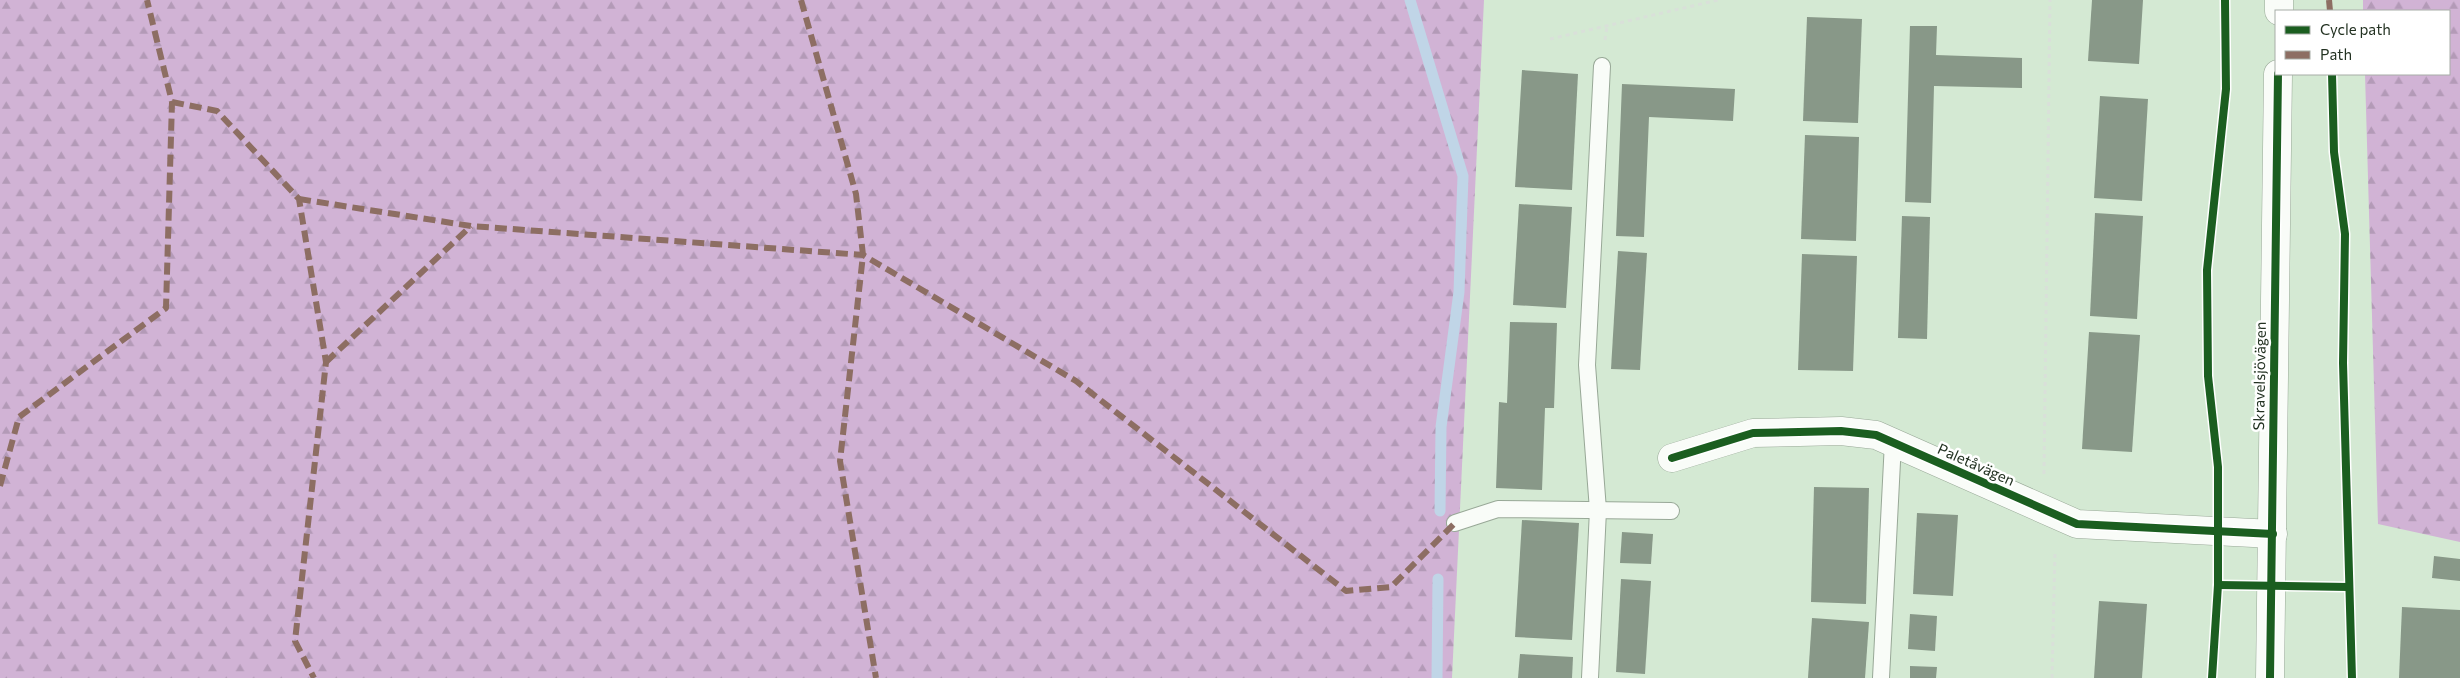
<svg xmlns="http://www.w3.org/2000/svg" width="2460" height="678" font-family="Commissioner,sans-serif">
<style>
.forest{fill:url(#forest-firs)}
.lines{fill:none;stroke-linecap:round;stroke-linejoin:round}
.stream{stroke:#c0d5e7;stroke-width:11}
.building{fill:#889888}
.service-casing{stroke:#98a897;stroke-width:18}
.minor-casing{stroke:#98a897;stroke-width:29}
.tertiary-casing{stroke:#98a897;stroke-width:29}
.path{stroke:#d9e0d9;stroke-width:3;stroke-dasharray:4 4;stroke-linecap:butt}
.service{stroke:#f9fcf8;stroke-width:16}
.minor{stroke:#f9fcf8;stroke-width:28}
.tertiary{stroke:#f9fcf8;stroke-width:28}
.quiet{stroke:#8d6e63;stroke-width:6;stroke-dasharray:12 6;stroke-linecap:butt}
.cycleway-casing{stroke:#fff;stroke-width:11}
.cycleway{stroke:#1b5e20;stroke-width:8}
.labels{text-anchor:middle;stroke-width:5;stroke-linejoin:round;paint-order:stroke}
.street-label{font-size:15px;fill:#233222;stroke:#fff}
</style>
<defs>
<pattern id="forest-firs" width="22" height="20" patternUnits="userSpaceOnUse" patternTransform="scale(1.25)"><rect width="22" height="20" fill="#d1b3d5"/><path d="M5 1l3.5 6h-7zM16 11l3.5 6h-7z" fill="#b39ab7"/></pattern>
</defs>
<rect width="100%" height="100%" fill="#d4e9d3"/>
<!-- forest -->
<g class="forest">
<path d="M0 0H1484L1452 678H0Z"/>
<path d="M2363 0H2460V542L2378 524 2365 74H2449V11H2363Z"/>
</g>
<g class="lines">
<!-- stream -->
<g class="stream">
<path d="M1410 0 1463 176 1459 292 1441 427 1440 511"/>
<path d="M1437 678 1438 579"/>
</g>
</g>
<!-- building -->
<g class="building">
<path d="M2092 0H2143L2139 64 2088 61Z"/>
<path d="M1807 17 1862 19 1858 123 1803 121Z"/>
<path d="M1910 26H1937L1936 55 2022 58V88L1934 86 1931 203 1905 202Z"/>
<path d="M1522 70 1578 74 1572 190 1515 187Z"/>
<path d="M1622 84 1735 89 1733 121 1649 117 1644 237 1616 236Z"/>
<path d="M2100 96 2148 99 2142 201 2094 198Z"/>
<path d="M1805 135 1859 137 1856 241 1801 239Z"/>
<path d="M1519 204 1572 207 1566 308 1513 305Z"/>
<path d="M2095 213 2143 216 2137 319 2090 316Z"/>
<path d="M1902 216 1930 217 1927 339 1898 338Z"/>
<path d="M1618 251 1647 253 1640 370 1611 369Z"/>
<path d="M1802 254 1857 256 1853 371 1798 370Z"/>
<path d="M1510 322 1557 323 1554 408H1545L1542 490 1496 488 1499 402 1507 403Z"/>
<path d="M2089 332 2140 335 2132 452 2082 449Z"/>
<path d="M1814 487 1869 488 1866 604 1811 602Z"/>
<path d="M1917 513 1958 515 1953 596 1913 594Z"/>
<path d="M1522 520 1579 523 1572 640 1515 637Z"/>
<path d="M1622 532 1653 534 1651 564 1620 563Z"/>
<path d="M2434 556 2460 559V581L2432 578Z"/>
<path d="M1621 579 1651 581 1645 674 1616 672Z"/>
<path d="M2099 601 2147 604 2142 678H2094Z"/>
<path d="M2402 607 2460 610V678H2399Z"/>
<path d="M1910 614 1937 616 1935 651 1908 649Z"/>
<path d="M1812 618 1869 622 1865 678H1808Z"/>
<path d="M1520 654 1573 657 1572 678H1518Z"/>
<path d="M1910 666 1937 667 1936 678H1910Z"/>
</g>
<g class="lines">
<!-- service casing -->
<g class="service-casing">
<g id="service">
<path d="M1455 523 1498 509 1671 511"/>
<path d="M1590 678 1598 510 1587 365 1602 66"/>
<path d="M1881 678 1893 442"/>
</g>
</g>
<!-- minor casing -->
<g class="minor-casing">
<path id="minor" d="M1672 458 1753 433 1841 431 1876 435 2077 524 2273 534"/>
</g>
<!-- tertiary casing -->
<g class="tertiary-casing">
<g id="tertiary">
<path d="M2279 11V0"/>
<path d="M2270 678 2278 74"/>
</g>
</g>
<!-- path -->
<g class="path">
<path d="M1550 39 1718 0"/>
<path d="M1605 40 1607 26"/>
<path d="M2044 474 2050 0"/>
<path d="M2052 678 2055 551"/>
</g>
<!-- service -->
<use href="#service" class="service"/>
<!-- minor -->
<use href="#minor" class="minor"/>
<!-- tertiary -->
<use href="#tertiary" class="tertiary"/>
<!-- quiet -->
<g class="quiet">
<path d="M801 0 856 194 863 255 840 461 876 678"/>
<path d="M2329 0 2330 11"/>
<path d="M172 102 217 111 299 199 326 362 295 641 314 678"/>
<path d="M299 199 471 226 863 255 1076 381 1346 591 1391 587 1455 523"/>
<path d="M326 362 471 226"/>
<path d="M0 486 19 417 166 308 172 102 147 0"/>
</g>
<!-- cycleway casing -->
<g class="cycleway-casing">
<g id="cycleway">
<path d="M2332 74 2334 152 2345 234 2343 363 2352 678"/>
<path d="M1672 458 1753 433 1841 431 1876 435 2077 524 2273 534"/>
<path d="M2218 585 2349 587"/>
<path d="M2212 678 2218 585V467L2208 376 2207 270 2226 89 2225 0"/>
<path d="M2270 678 2278 74"/>
</g>
</g>
<!-- cycleway -->
<use href="#cycleway" class="cycleway"/>
</g>
<g class="labels">
<!-- street labels -->
<g class="street-label">
<text transform="translate(2260 376) rotate(-89)" y="5">Skravelsjövägen</text>
<text transform="translate(1976 465) rotate(24)" y="5">Paletåvägen</text>
</g>
</g>
<!-- legend -->
<rect x="2275" y="10" width="175" height="65" fill="#ffffff" stroke="#a7ada7"/>
<rect x="2285" y="26" width="25" height="8" fill="#1b5e20" stroke="#a7ada7"/>
<text x="2320" y="35" font-size="15" fill="#233222">Cycle path</text>
<rect x="2285" y="51" width="25" height="8" fill="#8d6e63" stroke="#a7ada7"/>
<text x="2320" y="60" font-size="15" fill="#233222">Path</text>
</svg>
